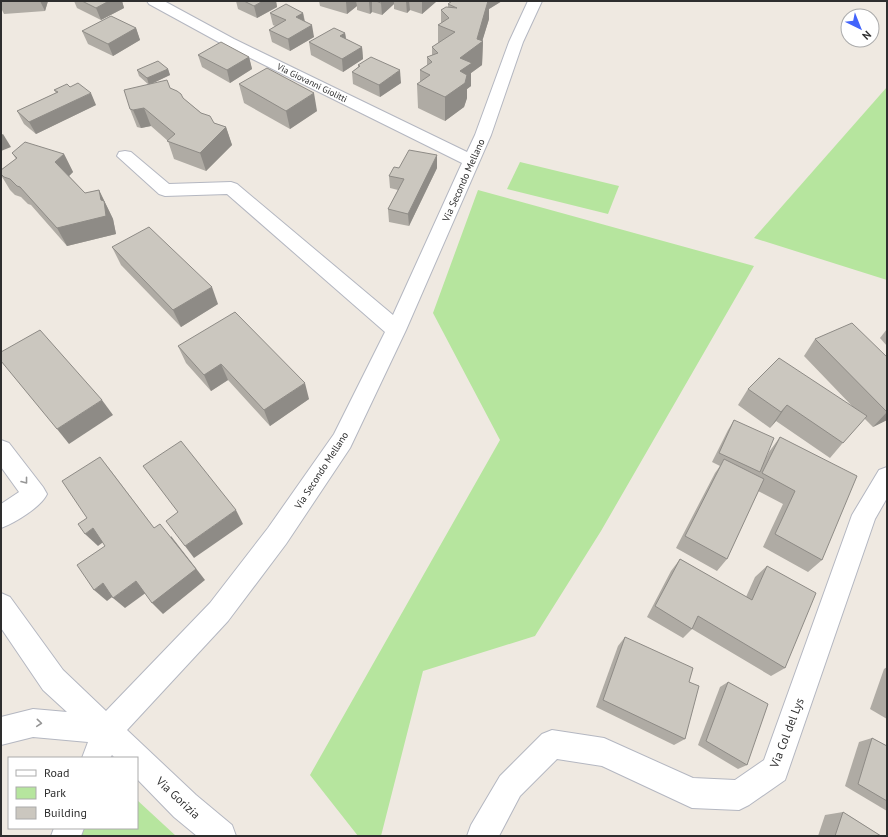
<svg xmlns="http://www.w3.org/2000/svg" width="888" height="837" font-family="'PT Sans',sans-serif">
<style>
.green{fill:#b6e59e}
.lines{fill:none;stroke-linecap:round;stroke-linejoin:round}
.minor-casing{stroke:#b4b7c1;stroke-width:2}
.minor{fill:#fff;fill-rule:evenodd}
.wall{fill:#afaba4}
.shaded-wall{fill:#8e8b86}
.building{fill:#cbc7bf;stroke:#8e8b86}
.oneway{stroke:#969696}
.labels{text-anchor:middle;stroke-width:3;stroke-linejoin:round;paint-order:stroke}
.far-street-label{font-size:9px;fill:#2e2e2e;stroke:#fff}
.street-label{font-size:10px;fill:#2e2e2e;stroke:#fff}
.near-street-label{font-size:12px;fill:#2e2e2e;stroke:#fff}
</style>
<rect width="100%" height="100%" fill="#efe9e1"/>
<!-- green -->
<g class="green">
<path d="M887 87V280L754 238Z"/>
<path d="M520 162 619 186 608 214 507 189Z"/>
<path d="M478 190 754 266 601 531 535 636 423 671 381 836H358L310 775 500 440 433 313Z"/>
<path d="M137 800 176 836H76L81 828H137Z"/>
</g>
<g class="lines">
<!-- minor casing -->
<g class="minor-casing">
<g id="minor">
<path d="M147 1H164L234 39 467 152 475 135 509 42 528 1H542L523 42 491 135 406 330 350 448 286 544 228 621 127 730 196 795 232 825 236 836H197L174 817 137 779V758H115L112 755 110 758H82L88 742 33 737 1 745V717L33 709 67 712 43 690 1 628V593L10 597 63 670 106 711 210 603 268 528 334 434 385 332 227 194 165 196 159 194 117 156 119 152 125 151 131 152 169 184 231 182 237 184 393 315 462 163 224 45 149 4Z"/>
<path d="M1 440 9 443 43 487 47 494C41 507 15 523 1 528V504L19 492 1 467Z"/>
<path d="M887 467V498L875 519 785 780 749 805 739 810 692 808 602 766 557 759 520 796 499 836H467L471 825 500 776 542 734 552 730 604 738 693 778 735 780 764 760 852 515 879 470Z"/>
<path d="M54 828H84L81 836H51Z"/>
</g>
</g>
<!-- minor -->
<use href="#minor" class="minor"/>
</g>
<!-- wall -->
<g class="wall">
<path d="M1 1H48L45 11 4 14 1 8Z"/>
<path d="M74 1H122L124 8 101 20 77 8Z"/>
<path d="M236 1H276L277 7 257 18 238 9Z"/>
<path d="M319 1H437L422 14 410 10 407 13 394 9V4L382 15 372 12 370 14 357 10V6L347 14 320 6Z"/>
<path d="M452 1H502L489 9V19L482 41H483L482 65 471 73V86L467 89V98L464 107 445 121 418 108 417 84 420 82V70L427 65V57L432 55V47L438 43V25L441 23V10L448 7V4Z"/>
<path d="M270 13H303L305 21 314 37 290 51 272 42 269 30 275 26 273 25Z"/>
<path d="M136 28 140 40 113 56 88 44 82 31Z"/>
<path d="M345 33 346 39 362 47 363 59 343 72 311 55 309 42Z"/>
<path d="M198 55 249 57 252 69 230 83 202 67Z"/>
<path d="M358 65 401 83 380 97 353 84 352 72 358 67Z"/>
<path d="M168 69 170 75 151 84 170 88 214 123 226 127 232 145 206 171 174 159 168 141 151 126 141 128 137 127 130 109 149 85 139 76 137 70Z"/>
<path d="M239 84 317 111 290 129 244 103Z"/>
<path d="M54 90 96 105 36 134 24 124 17 111 56 93Z"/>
<path d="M12 153 64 154 73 172 69 176 85 193 99 190 113 219 116 234 67 246 31 205 28 204 21 197 15 195 10 190 1 175V170L16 159Z"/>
<path d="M437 155V168L409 226 389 222 388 209 398 190 390 188 389 176 399 168Z"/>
<path d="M112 247 218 304 181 327 121 265Z"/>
<path d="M887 329V346L880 338Z"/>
<path d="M815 339 887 357V420L873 427 864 418 830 458 776 421 770 428 738 405 748 389 853 407 804 356Z"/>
<path d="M178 346 309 399 270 426 228 380 211 391 186 363Z"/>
<path d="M734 420 767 456 769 452 780 437 822 560 808 572 763 547 783 504 758 491 727 559 717 571 676 548 715 473 720 466 712 462 728 430Z"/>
<path d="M680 559 746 597 755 577 767 566 785 668 771 676 692 629 683 638 647 617 671 571Z"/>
<path d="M625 637 689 682 685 739 674 745 596 707 618 646Z"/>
<path d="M887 667V719L870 709 884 669Z"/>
<path d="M728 682 747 765 738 769 698 745 720 687Z"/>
<path d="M872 738 887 746V811L845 786 859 742Z"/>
<path d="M843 812 881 836H818L825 815Z"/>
</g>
<!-- shaded-wall -->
<g class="shaded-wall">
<path d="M40 1H48L45 11Z"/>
<path d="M109 1H122L124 8 101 20 96 8Z"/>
<path d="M263 1H276L277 7 257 18 254 6Z"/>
<path d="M346 1H356L357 6 347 14 346 2Z"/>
<path d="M370 1H372V12L370 14 369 2Z"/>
<path d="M383 1H394V4L382 15 381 3Z"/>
<path d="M406 1H409L410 10 407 13Z"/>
<path d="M423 1H437L422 14V2Z"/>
<path d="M481 1H502L489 9V19L482 42 483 41 482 65 471 73V86L467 89V98L464 107 445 121V97L460 58 477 39Z"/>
<path d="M303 13 305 25 296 17Z"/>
<path d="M312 25 314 37 290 51 288 39Z"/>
<path d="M136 28 140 40 113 56 108 44Z"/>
<path d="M345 33 347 45 340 36Z"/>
<path d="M362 47 363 59 343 72 342 59Z"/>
<path d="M249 57 252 69 230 83 227 70Z"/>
<path d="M168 69 170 75 149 85 147 78Z"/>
<path d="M400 70 401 83 380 97 379 85Z"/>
<path d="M91 93 96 105 36 134 29 122Z"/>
<path d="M314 93 317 111 290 129 286 111Z"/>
<path d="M144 108 151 126 141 128 133 110Z"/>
<path d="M226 127 232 145 206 171 200 153Z"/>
<path d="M3 134 11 147 1 151V135Z"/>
<path d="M64 154 73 172 65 180 55 162Z"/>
<path d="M437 155V168L409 226 408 214Z"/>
<path d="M99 190 113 219 116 234 67 246 57 228 101 200Z"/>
<path d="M212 287 218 304 181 327 173 310Z"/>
<path d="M221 364 228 380 211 391 204 375Z"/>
<path d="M305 383 309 399 270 426 264 410Z"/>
<path d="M102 400 113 415 69 444 57 429Z"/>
<path d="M787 405 776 421 770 428 781 412Z"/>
<path d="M887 412V420L873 427Z"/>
<path d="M100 457 111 471 164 541 154 528Z"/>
<path d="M236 510 243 524 194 558 185 546Z"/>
<path d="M93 528 106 540 98 546 85 534Z"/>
<path d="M171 536 205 580 163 614 152 603Z"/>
<path d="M136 581 147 592 125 608 113 598Z"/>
<path d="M103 583 116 594 107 601 94 590Z"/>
</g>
<!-- building -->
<g class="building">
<path d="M82 1H109L96 8Z"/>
<path d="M244 1H263L254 6Z"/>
<path d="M376 1H383L381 3Z"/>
<path d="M452 1H488L477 39 483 41 460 58 472 63 460 71 467 75 465 83 445 97 417 84 430 75 420 70 432 62 427 57 438 53 432 47 455 32 438 25 449 18 441 10 446 7 457 8 448 4Z"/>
<path d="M286 4 303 13 296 17 312 25 288 39 269 30 286 20 270 13Z"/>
<path d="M111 16 136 28 108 44 82 31Z"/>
<path d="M334 28 345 33 340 36 362 47 342 59 309 42Z"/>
<path d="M221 42 249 57 227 70 198 55Z"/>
<path d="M371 57 400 70 379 85 352 72 360 66 358 65Z"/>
<path d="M158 61 168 69 147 78 137 70Z"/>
<path d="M267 68 314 93 286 111 239 84Z"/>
<path d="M167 80 170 88 177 91 181 94 183 98 201 113 210 116 214 123 226 127 200 153 167 141 175 134 144 108 133 110 130 109 124 90Z"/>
<path d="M78 83 91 93 29 122 17 111 58 92 54 90 67 84 70 87Z"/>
<path d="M25 142 64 154 55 162 85 193 99 190 101 200 104 201 106 216 57 228 20 187 17 186 10 179 4 177 1 174V170L17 158 12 153Z"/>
<path d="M409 150 437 155 408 214 388 209 404 179 389 176 394 167 399 168Z"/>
<path d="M149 227 212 287 173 310 112 247Z"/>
<path d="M235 312 305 383 264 410 221 364 204 375 178 346Z"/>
<path d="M852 323 887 357V412L815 339Z"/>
<path d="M40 330 102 400 57 429 1 361V352Z"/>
<path d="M779 358 867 416 843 443 787 405 781 412 748 389Z"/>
<path d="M734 420 774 438 760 472 719 453Z"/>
<path d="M780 437 857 476 822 560 775 534 795 491 762 473Z"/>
<path d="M181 441 236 510 185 546 166 521 178 512 143 466Z"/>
<path d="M100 457 154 528 160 524 196 569 152 603 136 581 113 598 103 583 94 590 77 565 105 546 93 528 85 534 78 524 87 518 62 481Z"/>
<path d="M724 459 764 479 727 559 685 536Z"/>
<path d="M680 559 752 600 767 566 816 593 785 668 698 616 692 629 655 606Z"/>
<path d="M625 637 693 668 689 682 699 686 685 739 603 700Z"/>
<path d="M728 682 768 704 747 765 706 741Z"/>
<path d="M872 738 887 746V801L858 784Z"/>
<path d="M843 812 881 836H835Z"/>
</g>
<!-- one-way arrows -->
<defs><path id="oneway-chevron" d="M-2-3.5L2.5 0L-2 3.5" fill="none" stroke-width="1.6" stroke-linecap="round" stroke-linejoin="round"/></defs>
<g class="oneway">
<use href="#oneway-chevron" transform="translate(25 481) rotate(52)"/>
<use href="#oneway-chevron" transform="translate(39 723) rotate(5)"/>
</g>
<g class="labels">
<!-- far-street labels -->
<g class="far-street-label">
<text transform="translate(312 83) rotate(26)" y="3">Via Giovanni Giolitti</text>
</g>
<!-- street labels -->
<g class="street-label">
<text transform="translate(463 180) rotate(-66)" y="4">Via Secondo Mellano</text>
<text transform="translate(321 470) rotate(-57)" y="4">Via Secondo Mellano</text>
</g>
<!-- near-street labels -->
<g class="near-street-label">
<text transform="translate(787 733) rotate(-69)" y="4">Via Col del Lys</text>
<text transform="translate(178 798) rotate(43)" y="4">Via Gorizia</text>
</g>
</g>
<!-- border -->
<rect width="888" height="837" fill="none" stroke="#2e2e2e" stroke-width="4"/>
<!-- legend -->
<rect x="8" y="757" width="130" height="72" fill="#ffffff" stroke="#ababab"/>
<rect x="16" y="770" width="20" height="6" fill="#ffffff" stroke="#ababab"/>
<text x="44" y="777" font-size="12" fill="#2e2e2e">Road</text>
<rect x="16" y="787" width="20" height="12" fill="#b6e59e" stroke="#ababab"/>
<text x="44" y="797" font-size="12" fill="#2e2e2e">Park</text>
<rect x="16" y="807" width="20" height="12" fill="#cbc7bf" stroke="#ababab"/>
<text x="44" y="817" font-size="12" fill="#2e2e2e">Building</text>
<!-- north arrow -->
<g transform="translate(860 28) rotate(137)"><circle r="19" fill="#ffffff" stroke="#ababab"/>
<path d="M0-3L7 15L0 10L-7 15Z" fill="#4264fb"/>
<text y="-6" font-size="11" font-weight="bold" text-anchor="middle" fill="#2e2e2e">N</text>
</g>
</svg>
